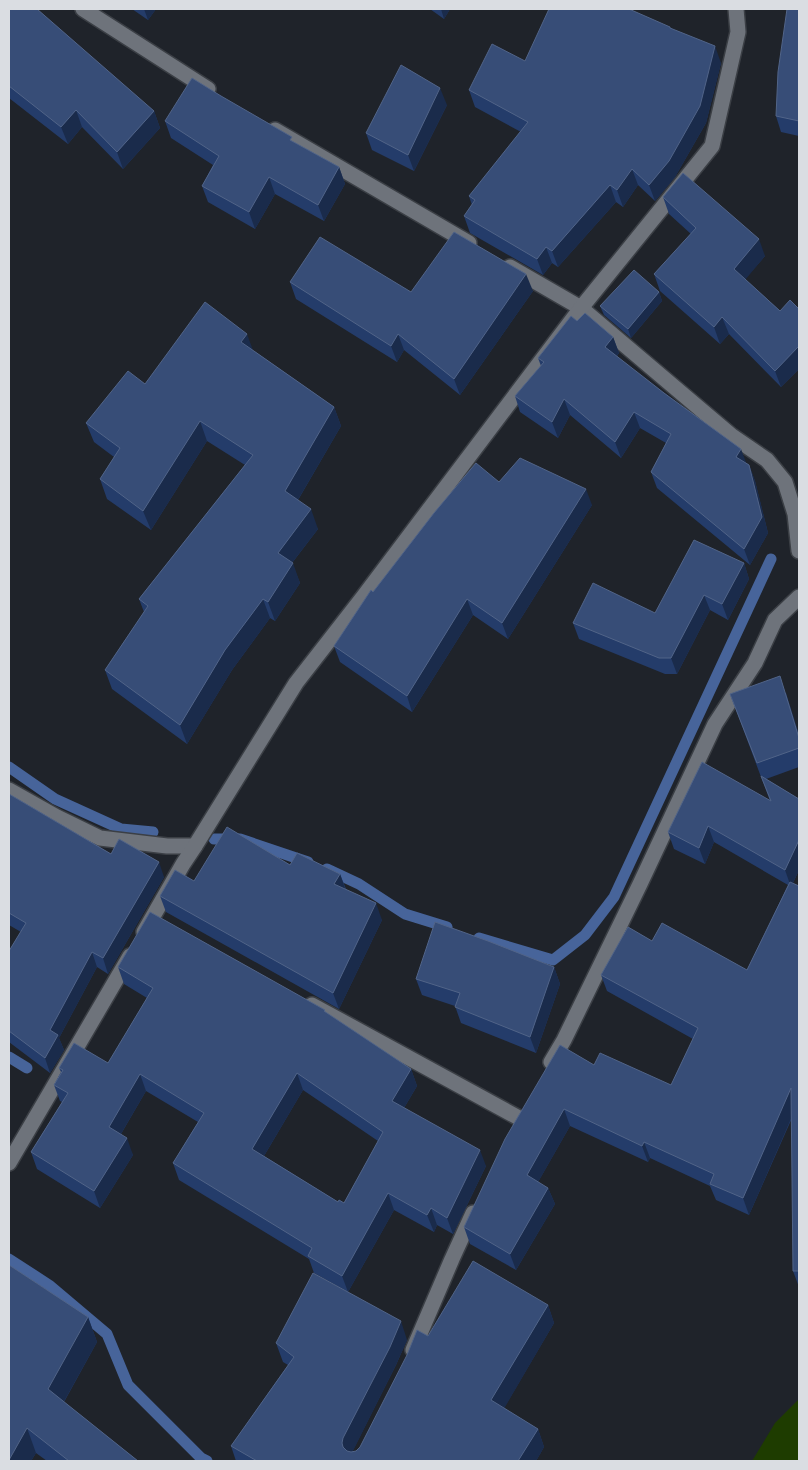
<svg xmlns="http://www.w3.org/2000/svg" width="808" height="1470" font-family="Roboto,sans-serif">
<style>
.green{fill:#1e3c00}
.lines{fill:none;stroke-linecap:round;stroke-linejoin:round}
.stream{stroke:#47649a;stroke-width:11}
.minor-casing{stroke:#3b3f45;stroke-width:18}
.minor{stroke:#6e737b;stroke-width:15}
.wall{fill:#243c6a;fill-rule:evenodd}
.shaded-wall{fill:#1a2b4b}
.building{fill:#374d77;stroke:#516488;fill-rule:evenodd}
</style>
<rect width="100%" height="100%" fill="#1f232a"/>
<!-- green -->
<path class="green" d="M799 1399V1461H752L775 1423Z"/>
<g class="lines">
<!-- stream -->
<g class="stream">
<path d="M9 767 55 799 121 829 153 832"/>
<path d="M214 839H240L308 862"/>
<path d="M327 869 359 884 405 914 447 927"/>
<path d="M479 938 553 960 585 935 614 897 771 559"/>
<path d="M9 1057 27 1068"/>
<path d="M9 1259 49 1285 107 1334 128 1385 201 1458 207 1461"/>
</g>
<!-- minor casing -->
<g class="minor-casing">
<g id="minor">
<path d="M83 9 208 89"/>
<path d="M275 130 469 243"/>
<path d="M510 267 581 308 732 436 767 460 785 482 795 514 799 551"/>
<path d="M9 790 57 817 100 838 167 846H195"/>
<path d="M144 932 183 864 195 846 296 683 363 597 581 308 712 146 738 32 736 9"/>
<path d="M312 1005 519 1118"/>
<path d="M551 1062 564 1040 640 884 715 724 755 663 775 620 799 597"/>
<path d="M9 1163 130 956"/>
<path d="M413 1350 452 1259 473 1213"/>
</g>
</g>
<!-- minor -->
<use href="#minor" class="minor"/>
</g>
<!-- wall -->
<g class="wall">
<path d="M9 9 154 111 160 128 123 169 82 127 68 144 9 98Z"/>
<path d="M132 9H156L148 20Z"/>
<path d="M430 9H450L444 19Z"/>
<path d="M799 9V136L781 132 776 116Z"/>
<path d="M671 28 721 63 706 123 675 177 655 201 638 185 623 207 616 202 558 267 552 263 543 275 470 233 464 216 472 205 469 196 521 132 475 107 469 90 525 61Z"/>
<path d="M447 105 414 171 372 150 366 133Z"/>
<path d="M165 121 293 142 339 167 345 184 324 221 275 194 255 229 208 202 202 186 213 165 171 138Z"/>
<path d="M663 197 765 256 745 279 780 311 799 309V369L781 387 729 334 720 344 660 291 654 274 691 234 669 214Z"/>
<path d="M290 282 411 292 533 291 460 395 404 350 397 362 296 299Z"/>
<path d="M659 292 662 301 631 338 604 315 600 306Z"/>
<path d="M577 321 613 337 619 353 617 356 749 465 755 481 768 533 750 565 657 488 651 472 666 443 640 428 621 458 570 415 558 438 520 412 515 396 541 366 538 358Z"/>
<path d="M254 351 334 407 341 426 298 500 318 529 292 563 300 583 275 621 270 618 232 670 187 744 112 689 105 670 144 612 139 599 245 465 207 441 151 530 107 499 100 479 114 457 94 442 86 423 145 384Z"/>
<path d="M499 482 592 505 508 639 473 615 412 712 340 662 334 646 373 592Z"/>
<path d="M744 563 749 579 728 620 710 610 677 674H665L579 639 573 623 655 613Z"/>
<path d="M786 693 799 735V767L766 779 799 799V870L793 883 799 886V1287L793 1271 792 1118 749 1215 716 1200 710 1186 650 1158 648 1162 570 1126 538 1182 548 1188 555 1204 516 1270 470 1244 464 1227 594 1065 671 1085 693 1039 607 991 601 975 652 941 747 970 788 885 714 842 705 864 674 849 668 832 770 801 730 694Z"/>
<path d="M9 794 111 854 164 877 108 974 97 967 59 1038 64 1050 50 1073 9 1042V951L21 932 9 925Z"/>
<path d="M290 865 340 874 346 889 382 920 339 1009 166 912 160 896 194 881Z"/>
<path d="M118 967 326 1013 411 1069 417 1086 404 1108 486 1166 453 1234 437 1225 434 1232 394 1210 348 1292 314 1273 309 1259 179 1180 173 1163 198 1122 146 1091 121 1134 133 1155 100 1208 37 1169 31 1152 62 1102 60 1101 54 1085 61 1072 59 1068 108 1063 147 998 124 984ZM303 1090 378 1141 344 1203 338 1202 264 1156Z"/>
<path d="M554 967 560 984 536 1053 461 1023 455 1006 422 995 416 979Z"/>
<path d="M548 1305 554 1323 504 1408 538 1429 544 1447 536 1461H236L231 1446 288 1365 283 1362 276 1343 407 1340 396 1365 352 1452 356 1451 360 1447 428 1336Z"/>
<path d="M88 1317 97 1342 64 1402 138 1461H47L36 1453 31 1461H9Z"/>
</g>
<!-- shaded-wall -->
<g class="shaded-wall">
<path d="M144 9H156L148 20Z"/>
<path d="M441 9H450L444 19Z"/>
<path d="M715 46 721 63 706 123 675 177 655 201 649 185Z"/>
<path d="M440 88 447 105 414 171 408 155Z"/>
<path d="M76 110 82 127 68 144 61 127Z"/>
<path d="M154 111 160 128 123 169 117 152Z"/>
<path d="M339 167 345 184 324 221 318 205Z"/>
<path d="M632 169 638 185 623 207 617 190Z"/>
<path d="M269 177 275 194 255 229 249 212Z"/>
<path d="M610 185 616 202 558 267 552 251Z"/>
<path d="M759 239 765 256 740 286 734 269Z"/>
<path d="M546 247 552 263 543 275 537 259Z"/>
<path d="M526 274 533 291 460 395 454 379Z"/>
<path d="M659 292 662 301 631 338 628 329Z"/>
<path d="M722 317 729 334 720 344 714 327Z"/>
<path d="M247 334 254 353 241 342Z"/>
<path d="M398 334 404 350 397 362 391 346Z"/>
<path d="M613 337 619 353 611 362 605 347Z"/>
<path d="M799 346V369L781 387 775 371Z"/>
<path d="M564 399 570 415 558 438 552 422Z"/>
<path d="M334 407 341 426 292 510 285 491Z"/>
<path d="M634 412 640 428 621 458 615 442Z"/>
<path d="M200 421 207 441 151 530 143 511Z"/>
<path d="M741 449 747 465 736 457Z"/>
<path d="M749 465 755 481 768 533 750 565 744 549Z"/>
<path d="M586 489 592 505 508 639 502 623Z"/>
<path d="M311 509 318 529 285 572 278 553Z"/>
<path d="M293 563 300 583 275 621 268 602Z"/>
<path d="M744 563 749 579 728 620 722 604Z"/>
<path d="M704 595 710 610 677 674 671 658Z"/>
<path d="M263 599 270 618 232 670 187 744 180 725 225 650Z"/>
<path d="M467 599 473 615 412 712 407 696Z"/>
<path d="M780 676 799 735V738Z"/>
<path d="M708 826 714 842 705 864 699 848Z"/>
<path d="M799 840V870L791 887 785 870Z"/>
<path d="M159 862 164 877 108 974 103 958Z"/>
<path d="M340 874 346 891 334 884Z"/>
<path d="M376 903 382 920 339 1009 333 993Z"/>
<path d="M92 952 97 967 59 1038 64 1050 50 1073 45 1058 50 1030Z"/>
<path d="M554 967 560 984 536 1053 530 1037Z"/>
<path d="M411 1069 417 1086 398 1118 392 1101Z"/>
<path d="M297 1073 303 1090 258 1166 252 1149Z"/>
<path d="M140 1074 146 1091 115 1144 109 1127Z"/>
<path d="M791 1088 797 1105 749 1215 743 1198Z"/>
<path d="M564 1109 570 1126 533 1191 527 1175Z"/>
<path d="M127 1138 133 1155 100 1208 94 1191Z"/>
<path d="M644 1142 650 1158 648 1162 642 1146Z"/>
<path d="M480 1150 486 1166 453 1234 447 1218Z"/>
<path d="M548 1188 555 1204 516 1270 510 1254Z"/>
<path d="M388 1193 394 1210 348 1292 342 1276Z"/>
<path d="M431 1208 437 1225 434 1232 427 1215Z"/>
<path d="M548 1305 554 1323 498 1419 491 1400Z"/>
<path d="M88 1317 97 1342 57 1414 48 1389Z"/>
<path d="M401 1321 407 1340 396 1365 348 1461 342 1443 343 1438Z"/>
<path d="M27 1428 36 1453 31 1461H9Z"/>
<path d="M538 1429 544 1447 536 1461H518Z"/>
</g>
<!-- building -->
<g class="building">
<path d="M9 9H37L154 111 117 152 76 110 61 127 9 86Z"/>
<path d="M549 9H629L670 27V28L715 46 700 106 669 161 649 185 632 169 617 190 610 185 552 251 546 247 537 259 464 216 475 200 469 196 528 122 469 90 492 44 525 61Z"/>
<path d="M787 9H799V121L776 116 778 72Z"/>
<path d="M401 65 440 88 408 155 366 133Z"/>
<path d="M192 78 221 96 292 137 290 140 339 167 318 205 269 177 249 212 202 186 219 156 165 121Z"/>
<path d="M683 173 759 239 734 269 780 311 790 300 799 309V346L775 371 722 317 714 327 654 274 696 228 663 197Z"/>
<path d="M454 232 526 274 454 379 398 334 391 346 290 282 320 237 411 292Z"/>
<path d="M634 270 659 292 628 329 600 306Z"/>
<path d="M205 302 247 334 241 342 334 407 285 491 311 509 278 553 293 563 268 602 263 599 225 650 180 725 105 670 148 606 139 599 253 455 200 421 143 511 100 479 120 448 86 423 128 371 145 384Z"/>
<path d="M585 313 613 337 605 347 664 393 741 449 736 457 749 465 762 517 744 549 651 472 671 434 634 412 615 442 564 399 552 422 515 396 544 362 538 358 571 316 577 321Z"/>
<path d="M520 458 586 489 502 623 467 599 407 696 334 646 371 590 373 592 434 513 476 463 499 482Z"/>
<path d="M694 540 744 563 722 604 704 595 671 658H659L573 623 593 583 655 613Z"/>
<path d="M780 676 799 738V748L757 763 730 694Z"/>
<path d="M702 762 771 801 761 776 799 799V840L785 870 708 826 699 848 668 832Z"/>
<path d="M9 794 111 854 119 839 159 862 103 958 92 952 50 1030 58 1035 45 1058 9 1031V951L26 923 9 913Z"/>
<path d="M227 827 290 865 297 853 340 874 334 884 376 903 333 993 160 896 175 870 194 881Z"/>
<path d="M790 882 799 886V1271H793L791 1088 743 1198 710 1184 714 1174 644 1142 642 1146 564 1109 527 1175 548 1188 510 1254 464 1227 505 1139 560 1045 594 1065 600 1053 671 1085 698 1028 601 975 628 927 652 941 662 923 747 970Z"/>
<path d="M150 912 325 1010 324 1011 411 1069 392 1101 480 1150 447 1218 431 1208 427 1215 388 1193 342 1276 308 1256 312 1248 173 1163 204 1113 140 1074 109 1127 127 1138 94 1191 31 1152 68 1093 54 1085 63 1070 59 1068 74 1043 108 1063 153 988 118 967ZM297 1073 383 1132 344 1203 339 1200 338 1202 252 1149Z"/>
<path d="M435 922 488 941 554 967 530 1037 455 1007 460 993 416 979Z"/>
<path d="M473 1261 548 1305 491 1400 538 1429 518 1461H257L231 1446 294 1357 276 1343 313 1273 401 1321 390 1347 343 1438 342 1443 343 1447 347 1451 351 1452 356 1451 360 1447 407 1355 417 1330 428 1336Z"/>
<path d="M9 1265 88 1317 48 1389 138 1461H69L27 1428 9 1460Z"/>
</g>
<!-- border -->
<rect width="808" height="1470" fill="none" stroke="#dadde2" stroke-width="20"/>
</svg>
